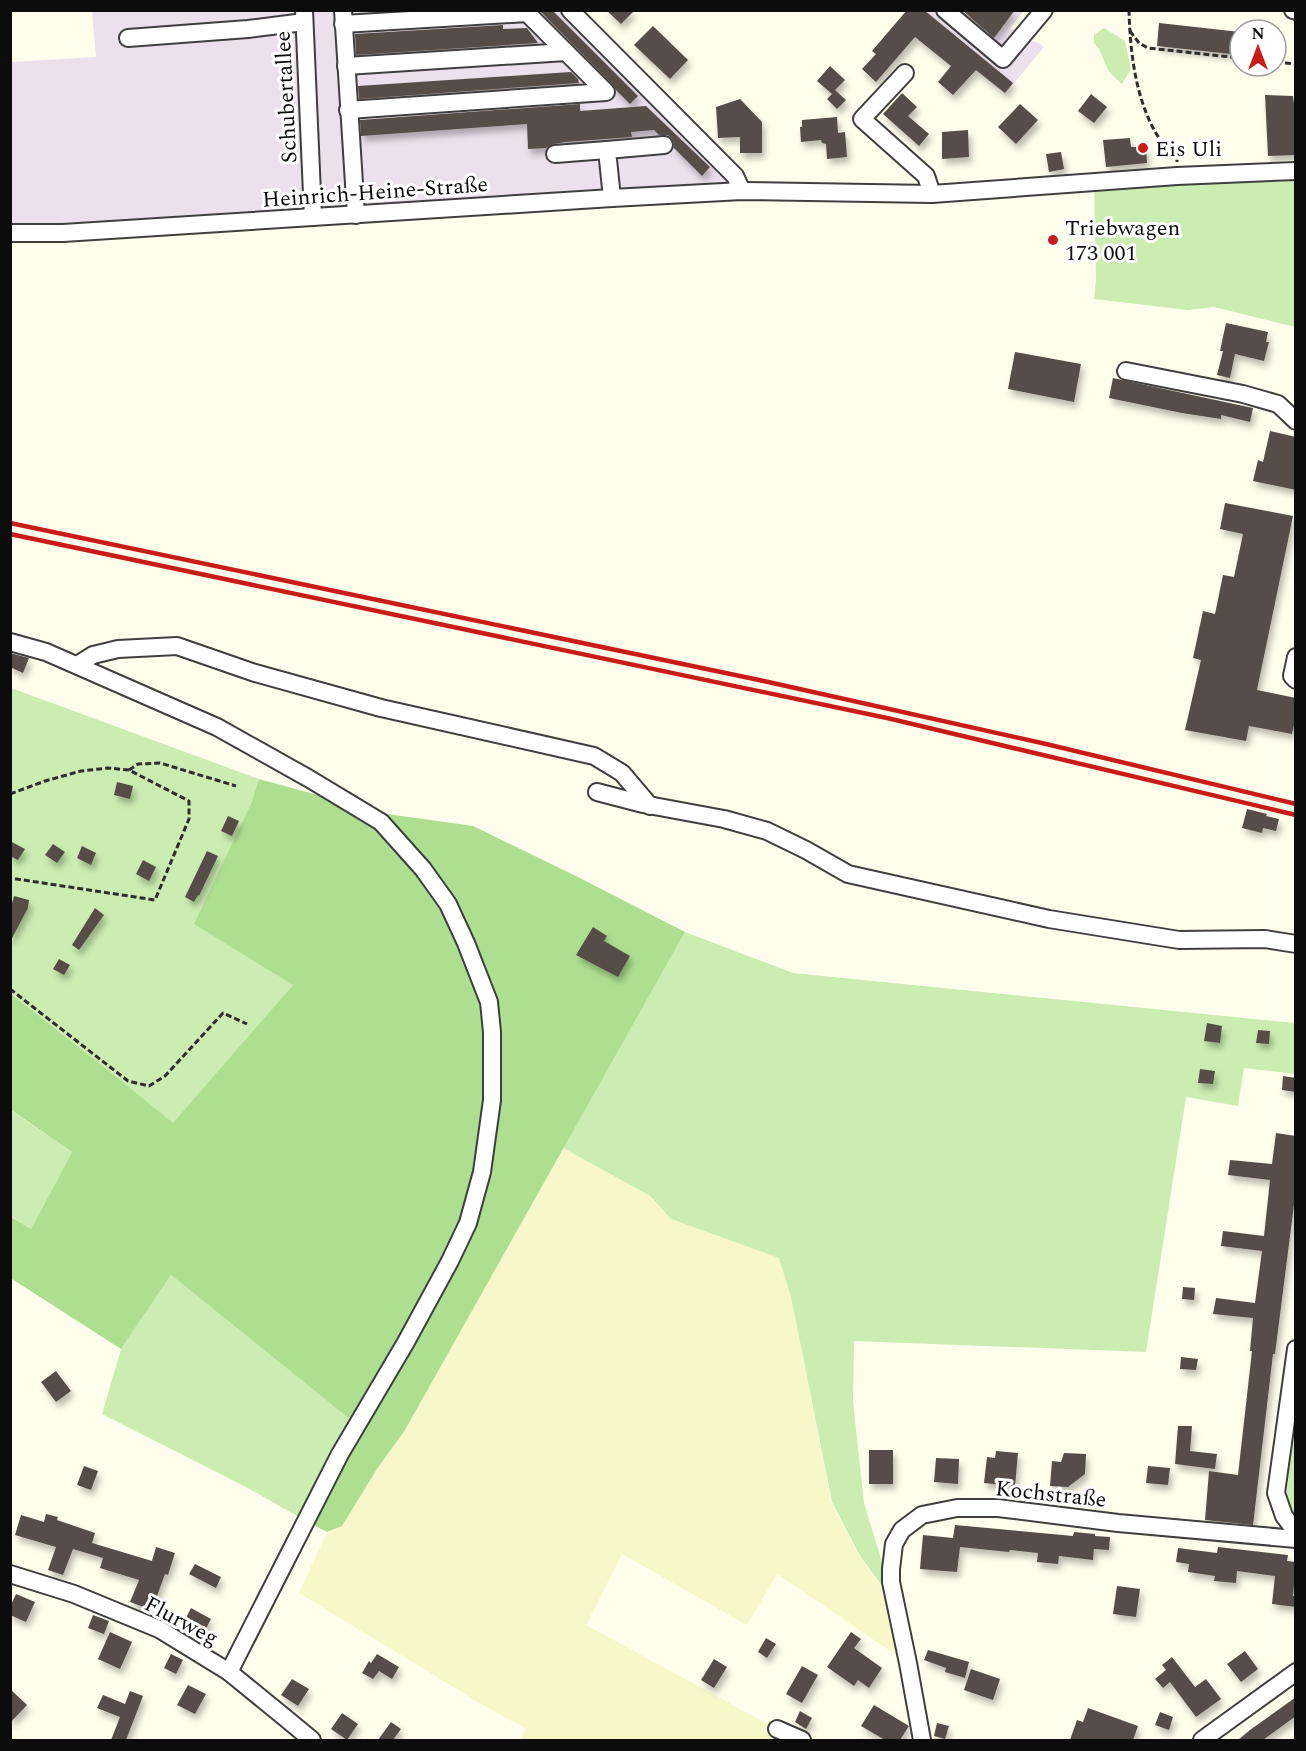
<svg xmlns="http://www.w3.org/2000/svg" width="1306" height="1751" font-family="Spectral,serif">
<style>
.industrial{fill:#ece0ec}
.farmland{fill:#f8f7c9}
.green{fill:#ccedb2}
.forest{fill:#aedf90}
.building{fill:#564e48;filter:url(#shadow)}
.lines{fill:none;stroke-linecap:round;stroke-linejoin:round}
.minor-casing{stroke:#3f3f3f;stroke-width:20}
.path{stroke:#2e2e2e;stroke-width:3;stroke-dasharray:6 3;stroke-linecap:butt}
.minor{stroke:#fff;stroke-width:16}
.rail{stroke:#c91c18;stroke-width:4.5}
.poi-dot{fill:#c91c18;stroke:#fff;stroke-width:2}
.labels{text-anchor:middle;stroke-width:6;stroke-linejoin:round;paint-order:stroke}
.street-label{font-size:22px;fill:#0c0c0c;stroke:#fff}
.poi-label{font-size:22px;fill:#0c0c0c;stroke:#fff;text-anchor:start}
</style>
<defs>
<filter id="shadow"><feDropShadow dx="3" dy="5.5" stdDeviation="3" flood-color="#0004"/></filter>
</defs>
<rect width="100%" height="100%" fill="#fffdec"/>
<!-- industrial -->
<g class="industrial">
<path d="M92 11H570L741 191 11 233V62L96 57Z"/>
<path d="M902 11H1024L1010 28 1028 40 1039 43 1044 47 1005 94Z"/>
</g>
<!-- farmland -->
<path class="farmland" d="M563 1148 649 1196 671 1219 779 1257 791 1297 831 1502 859 1556 884 1590 900 1621 908 1663 777 1574 747 1625 622 1554 586 1625 777 1729 769 1740H519L526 1729 478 1702 299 1593 327 1533 342 1526 377 1469 405 1430Z"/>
<!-- green -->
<g class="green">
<path d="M1104 28 1125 41 1131 69 1122 84 1109 72 1099 49 1094 43V35Z"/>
<path d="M1295 171V327L1214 307 1188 310 1094 299 1096 279 1094 183Z"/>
<path d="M11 688 259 779 250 806 294 984 173 1124 113 1074 11 994Z"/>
<path d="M685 932 793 973 1295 1023V1074L1244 1068 1238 1106 1186 1097 1146 1352 854 1341 853 1401 864 1503 900 1621 885 1590 860 1556 832 1502 791 1297 779 1258 671 1219 650 1196 563 1148Z"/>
<path d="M10 1110 72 1152 31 1229 11 1216Z"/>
<path d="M171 1275 357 1425 306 1521 246 1487 102 1414 121 1349Z"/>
<path d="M1295 1424V1522L1285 1508Z"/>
</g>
<!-- forest -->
<path class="forest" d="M259 779 387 814 473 826 576 876 685 932 405 1430 377 1469 342 1526 327 1532 306 1521 357 1425 171 1275 121 1349 12 1279 11 1280 10 1216 31 1229 72 1152 11 1110V994L113 1074 173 1123 293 985 194 924 250 806Z"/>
<!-- building -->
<g class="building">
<path d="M539 10H552L638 96 630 104 616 90 613 85Z"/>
<path d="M606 10H635L621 24Z"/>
<path d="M907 10H924L1013 83 1005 93 976 70 953 95 938 82 951 66 915 37 876 82 862 69 876 54 872 51Z"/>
<path d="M962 10H1015L994 38Z"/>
<path d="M1159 23 1240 32V55L1157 46Z"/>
<path d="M503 25V29L527 28 538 43 356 55 355 34Z"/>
<path d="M653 26 688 60 670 79 634 45Z"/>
<path d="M830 66 845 80 835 90 846 100 837 109 827 99 832 94 817 81Z"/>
<path d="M571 72 578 79 579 83 359 99 358 86Z"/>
<path d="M902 93 917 107 908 116 929 134 919 146 883 114Z"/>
<path d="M1091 94 1107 107 1094 123 1078 111Z"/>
<path d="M1265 95 1293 96 1296 119V155L1268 156Z"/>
<path d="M740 99 762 122V153H740V137L718 138 716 107Z"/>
<path d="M580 104V111L646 106 710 167 702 176 674 148V144L672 139 668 135H659L654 130 631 132 632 137 565 142 554 144 546 148 528 149 527 124 361 136 360 120Z"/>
<path d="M1020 104 1038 120 1016 144 998 127Z"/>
<path d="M837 117 838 133 845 132 847 157 827 159 826 144 822 143 821 140 801 142 800 127H802V120Z"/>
<path d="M968 130 969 157 942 159V132Z"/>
<path d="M1130 138 1131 147H1146L1147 163 1106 167 1103 140Z"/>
<path d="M1061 152 1064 169 1049 172 1046 154Z"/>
<path d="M1226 323 1268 332 1266 342H1269L1264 361 1235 354 1230 378 1217 375 1223 351H1220Z"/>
<path d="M1015 352 1081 364 1074 402 1008 389Z"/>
<path d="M1113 378 1253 408 1250 422 1221 415V419L1182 413 1109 398Z"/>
<path d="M1270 431 1296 437V490L1253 481 1258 460 1263 462Z"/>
<path d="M1225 503 1293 516 1257 690 1296 698V717L1292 734 1249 726 1246 741 1185 730 1201 660 1193 658 1203 611 1215 614 1223 575 1234 577 1243 534 1220 529Z"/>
<path d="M10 653 29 658 23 673 10 667Z"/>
<path d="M117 782 133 786 130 799 114 795Z"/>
<path d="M1247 809 1267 814 1266 816 1279 819 1276 831 1263 828 1262 833 1242 828Z"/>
<path d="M228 816 239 821 232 836 221 831Z"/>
<path d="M10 841 25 849 18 860 10 856Z"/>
<path d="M53 844 65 852 57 863 45 855Z"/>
<path d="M82 846 96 853 91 865 77 858Z"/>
<path d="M207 851 218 856 199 896 198 895 194 902 185 897Z"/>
<path d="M143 860 156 867 149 881 136 874Z"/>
<path d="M14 896 29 900 28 908 10 942V911Z"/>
<path d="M95 908 104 915 79 950 72 945Z"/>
<path d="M593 927 607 936 604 941 630 956 618 977 576 955Z"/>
<path d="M59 959 70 965 64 975 53 969Z"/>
<path d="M1207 1023 1222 1026 1220 1043 1204 1041Z"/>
<path d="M1258 1030 1270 1031 1269 1044 1256 1043Z"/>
<path d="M1200 1069 1215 1071 1213 1084 1198 1083Z"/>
<path d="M1283 1076 1296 1078V1092L1282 1090Z"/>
<path d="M1276 1133 1296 1136V1189L1275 1354H1273L1253 1525 1205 1520 1209 1471 1238 1475 1252 1351H1250L1253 1318 1213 1314 1216 1298 1255 1303 1262 1251 1221 1246 1223 1231 1264 1236 1270 1180 1228 1175 1230 1160 1272 1164Z"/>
<path d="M1183 1287 1195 1288 1194 1300 1182 1299Z"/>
<path d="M1181 1357 1198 1359 1196 1370 1180 1369Z"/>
<path d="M56 1371 71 1391 56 1402 41 1382Z"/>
<path d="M1178 1426H1192L1190 1451 1217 1454 1215 1469 1175 1464Z"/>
<rect x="869" y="1450" width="24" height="34"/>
<path d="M996 1451 1018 1453 1015 1486 984 1483 987 1457 995 1458Z"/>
<path d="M1064 1453 1086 1454 1085 1474 1068 1487 1050 1486 1052 1461 1061 1462Z"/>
<path d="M936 1458 959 1459 958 1484 934 1482Z"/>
<path d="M84 1466 98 1471 91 1490 77 1485Z"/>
<path d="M1148 1466 1170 1468 1168 1485 1146 1483Z"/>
<path d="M46 1514 58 1517 57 1520 95 1533 92 1543 152 1561 156 1547 175 1553 168 1575 165 1574 152 1610 130 1602 139 1580 100 1568 103 1558 73 1549 63 1575 48 1570 56 1547 15 1535 21 1515 44 1522Z"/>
<path d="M955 1525 1073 1536 1074 1532 1095 1534V1536L1110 1537 1109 1550 1094 1549 1093 1560 1059 1556 1058 1564 1037 1562 1038 1553 1010 1550 1009 1552 960 1547 957 1572 920 1569 923 1535 953 1538Z"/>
<path d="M1218 1547 1288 1555 1287 1561 1296 1562 1293 1596H1296V1607L1272 1604 1275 1576 1237 1571 1236 1583 1214 1581 1215 1576 1188 1572 1189 1564 1176 1562 1178 1548 1217 1553Z"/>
<path d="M195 1564 221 1577 216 1588 189 1574Z"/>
<path d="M1117 1586 1140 1589 1136 1617 1113 1614Z"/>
<path d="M16 1594 35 1602 26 1622 10 1615V1607Z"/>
<path d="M191 1608 211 1619 203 1634 183 1624Z"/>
<path d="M93 1615 109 1621 104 1634 88 1628Z"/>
<path d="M110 1632 132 1642 120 1669 98 1659Z"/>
<path d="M851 1632 861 1639 854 1648 882 1668 869 1688 858 1680 854 1686 827 1667Z"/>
<path d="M766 1638 776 1644 767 1658 758 1652Z"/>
<path d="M928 1650 969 1662 965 1678 945 1672 946 1668 924 1660Z"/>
<path d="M1245 1651 1258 1669 1241 1682 1227 1664Z"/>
<path d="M171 1654 183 1660 176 1674 164 1668Z"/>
<path d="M377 1654 399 1667 392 1679 379 1671 373 1679 362 1673 369 1661 371 1663Z"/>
<path d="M1172 1657 1195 1687 1206 1679 1221 1699 1196 1717 1170 1682 1163 1688 1155 1679 1166 1670 1162 1665Z"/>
<path d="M714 1659 727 1667 714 1688 701 1680Z"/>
<path d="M802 1666 818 1675 802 1703 786 1694Z"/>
<path d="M971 1669 1000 1679 993 1700 964 1690Z"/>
<path d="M292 1679 309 1689 298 1706 281 1695Z"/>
<path d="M188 1685 206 1694 195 1714 177 1705Z"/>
<path d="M10 1689 27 1705 10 1723Z"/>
<path d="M130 1691 143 1696 126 1740H111L120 1717 97 1708 103 1695 125 1704Z"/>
<path d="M1296 1697V1716L1263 1740H1238L1250 1730Z"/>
<path d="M874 1705 909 1726 900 1740H885L861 1726Z"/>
<path d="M1088 1708 1138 1726 1133 1740H1070L1077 1720 1083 1722Z"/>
<path d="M800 1711 812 1718 806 1729 795 1722Z"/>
<path d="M1160 1712 1173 1717 1169 1730 1155 1725Z"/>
<path d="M342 1713 358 1724 347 1740 331 1729Z"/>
<path d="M391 1722 401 1729 393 1740H378Z"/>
<path d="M937 1723 949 1726 945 1739 934 1736Z"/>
</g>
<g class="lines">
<!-- minor casing -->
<g class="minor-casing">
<g id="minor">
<path d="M304 10 313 217"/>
<path d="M343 10 356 215"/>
<path d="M570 10 735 176 742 191"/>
<path d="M945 10 1003 59 1044 10"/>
<path d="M1293 10 1296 11"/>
<path d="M527 13 566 52"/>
<path d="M343 24 527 13 525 10"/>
<path d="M128 38 248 29 304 22"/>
<path d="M346 66 566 52 606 92 348 110"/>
<path d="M905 73 862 119 926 176 932 194"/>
<path d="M555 154 607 150"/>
<path d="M612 198 607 150 664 145"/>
<path d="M10 233H63L612 198 742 191 932 194 1177 176 1296 171"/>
<path d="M1126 371 1243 394 1278 404 1296 421"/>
<path d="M10 642 46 652 217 727 308 778 381 822 423 869 448 904 466 943 489 1002 492 1032V1100L482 1172 468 1223 450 1261 406 1342 340 1454 229 1672"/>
<path d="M1296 657 1292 676 1296 680"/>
<path d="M77 665 93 655 118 649 177 646 255 673 381 708 594 756 622 773 650 806"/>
<path d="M597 792 643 804 724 819 767 831 806 850 848 874 1049 919 1179 940 1265 939 1296 944"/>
<path d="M1296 1349 1276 1493 1284 1516 1296 1532"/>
<path d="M10 1574 74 1594 159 1629 229 1672 283 1716 312 1740"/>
<path d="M777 1729 802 1740"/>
<path d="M922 1740 908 1663 891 1582V1569L894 1544 902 1530 922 1515 957 1508H998L1118 1523 1296 1539"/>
<path d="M1202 1740 1296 1672"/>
</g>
</g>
<!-- path -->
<g class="path">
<path d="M1129 10C1130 53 1136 105 1161 141 1165 147 1172 152 1177 157V162"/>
<path d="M1130 31 1139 43 1148 48 1240 58"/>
<path d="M1276 62 1296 64"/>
<path d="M129 770 138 764 160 763 236 786"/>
<path d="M10 794 45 781 81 771 108 768 129 770 189 801V819L155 900 10 878"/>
<path d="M10 989 128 1081 149 1086 165 1076 223 1013 247 1024"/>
</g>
<!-- minor -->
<use href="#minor" class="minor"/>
<!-- rail -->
<g class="rail">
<path d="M10 523 759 680 1046 744 1296 804"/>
<path d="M10 534 887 718 1296 815"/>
</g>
</g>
<!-- markers -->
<g class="poi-dot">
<circle cx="1143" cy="148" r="6"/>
<circle cx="1053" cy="240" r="6"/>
</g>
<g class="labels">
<!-- street labels -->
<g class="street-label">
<text transform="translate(285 97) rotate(-93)" y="8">Schubertallee</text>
<text transform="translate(375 191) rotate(-4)" y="8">Heinrich-Heine-Straße</text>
<text transform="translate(1051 1493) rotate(6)" y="8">Kochstraße</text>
<text transform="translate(182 1620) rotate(28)" y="8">Flurweg</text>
</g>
<!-- poi labels -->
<g class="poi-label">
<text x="1155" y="156">Eis Uli</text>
<text x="1065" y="235">Triebwagen<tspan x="1065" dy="25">173 001</tspan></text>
</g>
</g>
<!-- border -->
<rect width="1306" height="1751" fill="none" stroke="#0c0c0c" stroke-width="24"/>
<!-- north arrow -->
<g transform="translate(1258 48)"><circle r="28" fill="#ffffff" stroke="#9e9e9e" stroke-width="1.5"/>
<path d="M0-4.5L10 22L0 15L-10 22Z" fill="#c91c18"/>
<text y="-9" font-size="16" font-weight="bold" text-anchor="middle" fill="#0c0c0c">N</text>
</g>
</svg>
